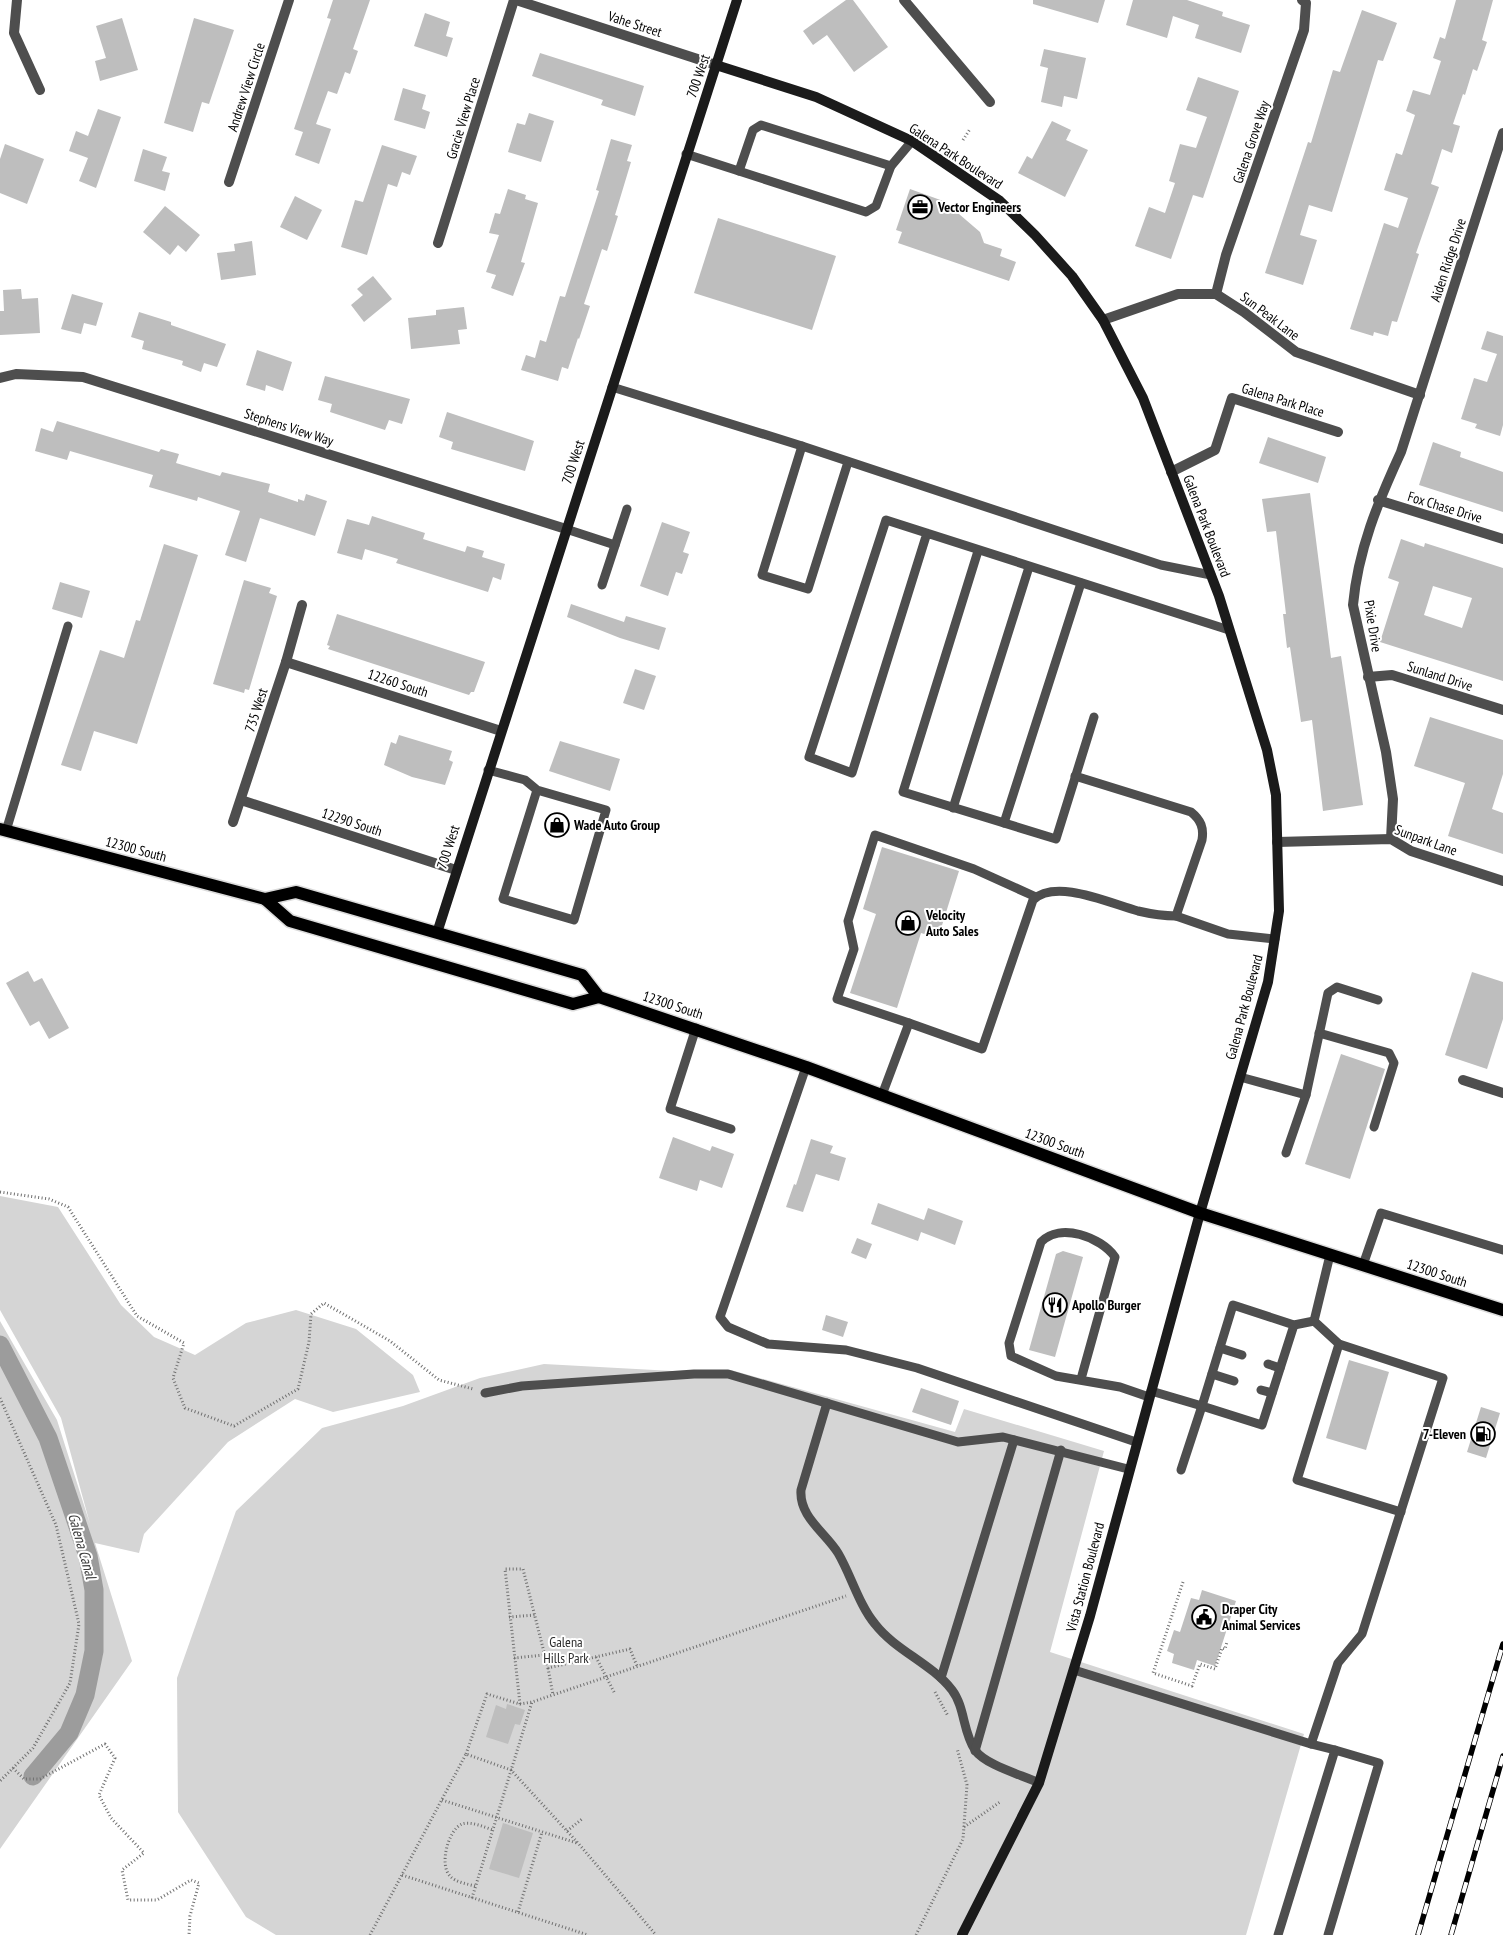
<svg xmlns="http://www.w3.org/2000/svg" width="1503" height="1935" font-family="'PT Sans Narrow',sans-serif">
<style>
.green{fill:#d5d5d5}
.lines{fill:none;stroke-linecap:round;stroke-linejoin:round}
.canal{stroke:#9c9c9c;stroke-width:19}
.building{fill:#bebebe;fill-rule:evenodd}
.primary-casing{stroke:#dbdbdb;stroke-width:15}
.path{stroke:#707070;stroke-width:3;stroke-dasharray:1 2.5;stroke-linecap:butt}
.lane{stroke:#4e4e4e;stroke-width:9}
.street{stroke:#4e4e4e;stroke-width:10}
.secondary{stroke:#1b1b1b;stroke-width:10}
.primary{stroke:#000;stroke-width:12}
.rail-casing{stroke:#000;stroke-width:5.5}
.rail{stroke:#fff;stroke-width:4;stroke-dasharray:11;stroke-linecap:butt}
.labels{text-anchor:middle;stroke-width:4;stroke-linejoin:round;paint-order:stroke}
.street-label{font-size:14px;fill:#000;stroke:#fff}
.poi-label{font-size:14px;font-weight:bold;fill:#000;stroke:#fff;text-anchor:start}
.park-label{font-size:14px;fill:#2c2c2c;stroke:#fff}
.water-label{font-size:15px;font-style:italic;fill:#3d3d3d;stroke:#fff}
</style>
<rect width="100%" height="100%" fill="#fff"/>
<!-- green -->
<g class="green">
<path d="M0 1196 58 1207 121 1305 154 1337 195 1355 246 1323 296 1310 356 1329 413 1375 420 1392 333 1412 295 1399 228 1442 144 1534 139 1553 95 1543 132 1661 0 1849V1321L57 1420 90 1524 61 1418 0 1310Z"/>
<path d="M544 1364 673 1371 731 1370 955 1432 964 1409 1104 1451 1050 1652 1304 1734 1246 1935H276L246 1917 178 1812 177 1678 236 1511 322 1428 403 1406 480 1378Z"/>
</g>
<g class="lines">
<!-- canal -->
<path class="canal" d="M0 1345 48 1438 88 1556 94 1590V1651L85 1695 69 1733 33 1776"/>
</g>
<!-- building -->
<g class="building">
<path d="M333 0H370L353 49 358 51 350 74 345 72 337 94 328 91 316 124 331 129 319 164 295 155 303 132 294 129 331 19 327 18Z"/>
<path d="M846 0H853L888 47 854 72 827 35 813 45 803 31Z"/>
<path d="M1033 0H1105L1098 23 1033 4Z"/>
<path d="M1133 0H1187L1223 12 1222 16 1250 25 1241 53 1195 38 1199 25 1173 16 1167 38 1126 25Z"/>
<path d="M1456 0H1493L1482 40 1487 42 1477 71 1473 69 1465 95 1463 94 1453 124 1460 126 1452 153 1442 149 1431 184 1439 187 1416 253 1419 254 1397 322 1392 321 1388 336 1374 332 1373 336 1350 329 1384 223 1398 228 1408 198 1384 190 1396 153 1402 155 1415 115 1406 111 1413 90 1430 95 1441 61 1433 58 1440 37 1445 39Z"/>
<path d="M1362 10 1397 23 1383 61 1378 60 1332 212 1309 205 1300 235 1317 240 1303 285 1265 273 1308 142 1311 143 1333 70 1340 72Z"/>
<path d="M425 13 450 22 446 36 453 38 447 57 414 46Z"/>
<path d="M122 18 138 70 100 81 95 61 106 58 96 26Z"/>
<path d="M194 18 234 30 209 104 202 102 193 132 164 123Z"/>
<path d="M1044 49 1086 58 1077 99 1064 96 1062 107 1041 102 1048 68 1040 66Z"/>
<path d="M540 53 644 86 635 116 601 105 603 100 532 76Z"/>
<path d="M1198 77 1239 91 1203 198 1193 195 1171 259 1135 246 1149 207 1165 213 1175 183 1169 181 1180 144 1196 148 1207 117 1186 110Z"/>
<path d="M403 88 426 95 422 109 430 112 425 129 394 120Z"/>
<path d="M98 109 121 117 96 188 79 181 88 158 69 151 76 131 88 136Z"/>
<path d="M529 113 554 121 541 162 508 152 517 123 525 125Z"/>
<path d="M1052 121 1071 130 1066 140 1088 150 1065 197 1018 173 1027 156 1032 159Z"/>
<path d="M611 139 632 145 627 161 631 162 615 215 618 216 607 251 602 249 584 304 590 306 579 339 578 338 568 369 562 367 558 381 521 370 526 355 535 358 540 340 546 342 560 296 565 297 599 191 596 190Z"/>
<path d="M5 144 44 159 27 204 0 193V159Z"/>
<path d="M382 145 417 156 410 175 402 172 397 187 388 184 367 255 341 247 355 200 363 202Z"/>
<path d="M143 149 167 157 162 171 170 173 165 191 134 181Z"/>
<path d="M508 189 526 195 525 199 538 203 521 262 525 263 513 296 491 288 496 275 486 272 499 235 489 233 495 213 500 214Z"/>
<path d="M910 189 946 202 943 209 959 214 980 232 984 243 1002 249 1000 256 1016 262 1009 281 898 243 902 232 896 230Z"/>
<path d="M295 196 322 210 307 240 280 227Z"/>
<path d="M165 206 200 235 186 252 178 245 170 255 143 232Z"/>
<path d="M718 218 836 256 812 330 694 293Z"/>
<path d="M252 241 256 275 221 280 217 253 235 251 234 244Z"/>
<path d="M373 276 392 299 364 322 351 305 363 295 357 289Z"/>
<path d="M21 289 22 299 38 298 40 333 0 335V311H4L3 290Z"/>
<path d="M72 294 103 303 96 326 84 323 81 334 61 329Z"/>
<path d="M464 307 467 329 458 330 460 344 411 349 408 318 436 315V310Z"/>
<path d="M139 312 171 322V325L226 344 217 367 204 363 201 372 182 365 183 361 142 349 144 341 131 337Z"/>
<path d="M1487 331 1503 336V425L1500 436 1475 428 1477 424 1461 419 1474 378 1487 382 1497 354 1481 349Z"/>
<path d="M257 350 292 362 283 391 266 385 265 391 246 385Z"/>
<path d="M325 376 410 399 402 424 389 420 385 430 330 412 332 404 318 400Z"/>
<path d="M447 412 534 441 525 471 451 449 453 442 439 437Z"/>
<path d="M57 421 159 452 161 449 179 454 176 463 220 476 222 472 270 484 268 492 298 502V499L304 501 306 494 327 501 315 536 260 518 246 562 225 555 240 511 198 497 197 501 149 487 153 475 70 451 67 460 35 451 41 428 53 432Z"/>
<path d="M1268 437 1326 457 1318 483 1259 463Z"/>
<path d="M1433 442 1461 452 1460 457 1503 472V512L1419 485Z"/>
<path d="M1310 493 1331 658 1341 656 1363 805 1323 811 1312 720 1301 722 1290 647 1287 648 1283 614H1286L1276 531 1267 532 1262 499Z"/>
<path d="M372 516 425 533 423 539 465 552 467 546 484 551 482 557 505 564 501 580 493 577 488 592 396 563 398 559 365 549 362 560 337 553 347 519 369 525Z"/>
<path d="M662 522 690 532 683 552 689 554 682 574 676 572 668 596 640 586Z"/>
<path d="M1401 539 1424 547 1425 543 1503 568V681L1380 642 1399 582 1388 578ZM1433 586 1472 598 1462 628 1424 615Z"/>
<path d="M164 544 198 555 137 744 94 731 81 771 61 765 100 650 124 658 136 620 140 621Z"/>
<path d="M244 580 271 588 269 593 277 596 249 690 245 689 244 693 213 684Z"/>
<path d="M60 582 90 591 82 618 52 609Z"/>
<path d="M571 604 624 622 626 616 666 628 659 650 620 638 567 617Z"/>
<path d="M337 614 485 662 474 692H471L469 695 328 649 330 646 327 645Z"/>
<path d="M635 669 656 676 644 710 623 703Z"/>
<path d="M1430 717 1503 740V774L1492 809 1503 813V854L1448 836 1465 783 1414 766Z"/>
<path d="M399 735 452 751 449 760 453 762 445 785 412 777 384 765 391 742 396 744Z"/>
<path d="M560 741 620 759 610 791 549 771Z"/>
<path d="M882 847 959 871 938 938 921 933 897 1008 850 993 876 914 863 909Z"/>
<path d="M28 971 34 982 42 978 69 1028 49 1039 39 1021 30 1026 6 983Z"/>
<path d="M1472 972 1503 982V1019L1487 1069 1445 1055Z"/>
<path d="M1341 1054 1385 1069 1350 1179 1305 1164Z"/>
<path d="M673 1137 710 1151 712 1146 734 1154 722 1188 700 1180 697 1191 659 1178Z"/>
<path d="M811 1139 833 1146 830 1153 846 1158 839 1181 816 1174 803 1212 786 1207 794 1184 796 1185Z"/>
<path d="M878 1203 924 1220 928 1208 963 1221 955 1245 921 1232 918 1241 871 1224Z"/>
<path d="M857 1238 872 1244 866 1259 851 1253Z"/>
<path d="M1063 1251 1083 1257 1055 1357 1029 1350 1056 1254Z"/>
<path d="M826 1315 848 1322 843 1337 822 1330Z"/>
<path d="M1349 1360 1389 1372 1366 1450 1326 1438Z"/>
<path d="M921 1388 959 1401 951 1425 912 1412Z"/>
<path d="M1481 1407 1500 1413 1486 1458 1467 1452Z"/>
<path d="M1202 1590 1236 1601 1215 1666 1197 1660 1194 1670 1172 1663 1174 1654 1167 1651 1174 1630 1180 1632 1191 1598 1199 1600Z"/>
<path d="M507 1704 525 1710 520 1725 515 1724 508 1744 486 1737 496 1705 506 1709Z"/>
<path d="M503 1823 533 1833 519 1878 489 1869Z"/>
</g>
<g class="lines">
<!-- primary casing -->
<g class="primary-casing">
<g id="primary">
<path d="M0 829 265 899 296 892 582 975 599 997 806 1067 1200 1213 1503 1310"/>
<path d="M265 899 290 921 573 1004 599 997"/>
</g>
</g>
<!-- path -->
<g class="path">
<path d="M963 140 970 129"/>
<path d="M0 1192 49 1199 68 1207 137 1316 184 1343 173 1378 185 1408 234 1426 298 1389 309 1342 311 1314 324 1303 390 1341 439 1380 473 1389"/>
<path d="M0 1398 56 1525 79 1624 70 1683 33 1748 0 1781"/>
<path d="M1183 1582 1153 1673 1192 1686 1200 1664 1215 1669 1222 1648 1225 1649 1227 1642"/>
<path d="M509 1617 535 1615"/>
<path d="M596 1657 615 1694"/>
<path d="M514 1658 544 1655"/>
<path d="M548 1668 553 1695"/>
<path d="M935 1692 948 1716"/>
<path d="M520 1704 505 1569H523L548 1668 630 1649 637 1666"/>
<path d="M466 1754 487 1694 520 1704 532 1702 846 1596"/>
<path d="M13 1768 24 1779H40L105 1744 115 1758 99 1795 111 1818 144 1853 122 1870 128 1900H157L191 1880 199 1883 190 1916 189 1935"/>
<path d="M442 1800 577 1843"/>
<path d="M964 1827 1000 1802"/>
<path d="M567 1831 582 1819"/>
<path d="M402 1875 588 1935"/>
<path d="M475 1886C467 1884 455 1882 450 1876 439 1865 448 1830 462 1824 471 1821 484 1827 493 1830"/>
<path d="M472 1898 532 1702"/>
<path d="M518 1912 542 1832"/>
<path d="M370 1935 466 1754 511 1770 578 1843 656 1935"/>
<path d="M916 1935 963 1839 967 1785 957 1748"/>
</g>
<!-- lane -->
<g class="lane">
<path d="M686 154 866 212 876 206 891 166 912 141"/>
<path d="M739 171 753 130 761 125 891 166"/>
<path d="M612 387 802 446 1161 565 1211 575"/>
<path d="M802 446 762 575 808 589 848 462"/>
<path d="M566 529 615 545"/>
<path d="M927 533 852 773 809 757 886 520 1229 630"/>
<path d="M978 551 903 792 1056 839 1094 717"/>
<path d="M602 585 627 509"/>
<path d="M488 770 525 780 537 790 503 899 574 920 606 810 537 790"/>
<path d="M1075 776 1191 812C1201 820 1204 828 1202 840L1176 916 1228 934 1275 939"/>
<path d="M953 808 1029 567"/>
<path d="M1004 823 1081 583"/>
<path d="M6 831 68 626"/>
<path d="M909 1023 837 999 854 949 848 921 875 835 974 869 1036 897"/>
<path d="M696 1028 670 1109 731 1129"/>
<path d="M1319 1033 1389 1053 1394 1063 1374 1127"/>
<path d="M806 1067 720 1317 728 1327 768 1344 846 1350 917 1368 1136 1442"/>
<path d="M1240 1077 1306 1095"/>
<path d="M882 1095 909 1023 982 1049 1033 900C1056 878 1111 904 1138 911 1151 914 1163 916 1176 916"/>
<path d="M1286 1153 1306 1095 1328 993 1337 987 1378 1000"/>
<path d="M1363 1265 1381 1213 1503 1250"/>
<path d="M1314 1321 1330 1255"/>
<path d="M1294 1325 1262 1425 1202 1406 1233 1305 1294 1325 1314 1321"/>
<path d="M1339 1344 1297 1480 1401 1512"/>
<path d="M1220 1348 1242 1355"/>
<path d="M1268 1364 1280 1368"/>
<path d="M1212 1374 1234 1381"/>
<path d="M1081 1379 1115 1257C1101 1237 1060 1222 1041 1242L1009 1343 1011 1356 1056 1376 1120 1387 1149 1397"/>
<path d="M1261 1390 1272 1393"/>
<path d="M1151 1391 1202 1406 1181 1470"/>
<path d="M485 1393 522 1386 694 1374H728L958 1442 1003 1437 1128 1469"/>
<path d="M827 1403 801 1490C799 1517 825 1532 838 1553 851 1575 859 1605 875 1624 896 1651 931 1663 952 1690 965 1707 963 1733 975 1750 985 1765 1022 1775 1039 1783"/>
<path d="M1074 1670 1311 1744 1338 1663 1362 1634 1443 1378 1339 1344 1314 1321"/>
<path d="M941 1678 1014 1440"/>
<path d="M1311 1744 1335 1750"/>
<path d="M975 1751 1061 1450"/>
<path d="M1278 1935 1335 1750 1379 1763 1328 1935"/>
</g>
<!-- street -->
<g class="street">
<path d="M17 0 14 33 40 90"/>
<path d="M516 0 716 65"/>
<path d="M904 0 990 102"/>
<path d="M229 182 289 0"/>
<path d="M438 243 514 0"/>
<path d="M1216 294 1226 255 1304 30 1306 3 1302 0"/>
<path d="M1103 320 1178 294H1216L1244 312 1296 352 1420 395"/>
<path d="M0 378 16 374 83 377 566 529"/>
<path d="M1171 472 1215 450 1232 398 1338 432"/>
<path d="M1378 500 1503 539"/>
<path d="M286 662 501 731"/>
<path d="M1368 677 1392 675 1503 710"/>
<path d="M241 800 456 870"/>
<path d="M233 822 286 662 302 605"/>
<path d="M1391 839 1393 799 1386 752 1353 605C1358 550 1378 502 1401 452L1503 133"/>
<path d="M1277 842 1391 839 1411 851 1503 881"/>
<path d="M1463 1080 1503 1093"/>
</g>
<!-- secondary -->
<g class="secondary">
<path d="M716 65 816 97 912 141 1000 201 1035 235 1072 276 1103 320 1143 398 1219 596 1267 750 1276 795 1279 911 1268 982 1200 1213 1090 1616 1039 1783 962 1935"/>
<path d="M437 933 737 0"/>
</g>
<!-- primary -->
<use href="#primary" class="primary"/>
<!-- rail casing -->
<g class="rail-casing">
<g id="rail">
<path d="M1418 1935 1503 1644"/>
<path d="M1451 1935 1503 1756"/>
</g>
</g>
<!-- rail -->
<use href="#rail" class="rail"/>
</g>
<!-- icons -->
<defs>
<g id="office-ring" transform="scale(1.25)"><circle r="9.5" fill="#fff" stroke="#000" stroke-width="1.5"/><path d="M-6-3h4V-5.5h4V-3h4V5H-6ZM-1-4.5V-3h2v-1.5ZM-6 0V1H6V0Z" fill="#000"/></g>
<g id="shop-ring" transform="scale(1.25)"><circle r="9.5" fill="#fff" stroke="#000" stroke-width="1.5"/><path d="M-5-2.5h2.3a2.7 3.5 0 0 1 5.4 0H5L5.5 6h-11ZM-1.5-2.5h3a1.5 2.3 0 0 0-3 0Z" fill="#000"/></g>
<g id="restaurant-ring" transform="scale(1.25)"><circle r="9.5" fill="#fff" stroke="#000" stroke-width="1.5"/><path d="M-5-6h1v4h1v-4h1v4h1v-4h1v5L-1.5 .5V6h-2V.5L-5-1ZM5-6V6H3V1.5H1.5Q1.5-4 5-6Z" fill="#000"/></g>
<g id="fuel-ring" transform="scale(1.25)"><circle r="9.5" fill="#fff" stroke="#000" stroke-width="1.5"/><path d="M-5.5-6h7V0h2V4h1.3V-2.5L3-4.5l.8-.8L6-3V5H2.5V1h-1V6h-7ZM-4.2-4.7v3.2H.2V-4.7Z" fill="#000"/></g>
<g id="civic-ring" transform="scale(1.25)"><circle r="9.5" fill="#fff" stroke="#000" stroke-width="1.5"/><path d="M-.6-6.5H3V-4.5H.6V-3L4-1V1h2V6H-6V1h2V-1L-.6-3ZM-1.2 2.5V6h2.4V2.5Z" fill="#000"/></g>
</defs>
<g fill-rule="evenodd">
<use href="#office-ring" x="920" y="207"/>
<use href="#shop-ring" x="557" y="825"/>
<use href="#shop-ring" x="908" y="923"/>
<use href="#restaurant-ring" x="1055" y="1305"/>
<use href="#fuel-ring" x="1483" y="1434"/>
<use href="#civic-ring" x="1204" y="1617"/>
</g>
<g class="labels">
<!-- street labels -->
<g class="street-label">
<text transform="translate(635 24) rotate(18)" y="5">Vahe Street</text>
<text transform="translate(698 76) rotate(-71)" y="5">700 West</text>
<text transform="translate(246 87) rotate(-72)" y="5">Andrew View Circle</text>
<text transform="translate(463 118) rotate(-73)" y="5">Gracie View Place</text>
<text transform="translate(1251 142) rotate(-71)" y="5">Galena Grove Way</text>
<text transform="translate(956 156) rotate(33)" y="5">Galena Park Boulevard</text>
<text transform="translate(1448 260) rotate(-72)" y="5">Aiden Ridge Drive</text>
<text transform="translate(1270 316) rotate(37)" y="5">Sun Peak Lane</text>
<text transform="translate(1283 400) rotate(17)" y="5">Galena Park Place</text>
<text transform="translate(289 427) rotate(18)" y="5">Stephens View Way</text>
<text transform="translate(573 462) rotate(-72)" y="5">700 West</text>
<text transform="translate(1445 507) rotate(17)" y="5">Fox Chase Drive</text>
<text transform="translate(1207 526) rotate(69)" y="5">Galena Park Boulevard</text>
<text transform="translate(1373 626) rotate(81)" y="5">Pixie Drive</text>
<text transform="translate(1440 676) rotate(18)" y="5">Sunland Drive</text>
<text transform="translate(398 683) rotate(18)" y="5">12260 South</text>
<text transform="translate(256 710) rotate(-72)" y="5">735 West</text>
<text transform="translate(352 822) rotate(18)" y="5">12290 South</text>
<text transform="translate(1426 840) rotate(20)" y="5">Sunpark Lane</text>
<text transform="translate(448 847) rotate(-72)" y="5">700 West</text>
<text transform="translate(136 849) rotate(15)" y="5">12300 South</text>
<text transform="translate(673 1005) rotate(18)" y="5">12300 South</text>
<text transform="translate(1244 1007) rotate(-75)" y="5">Galena Park Boulevard</text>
<text transform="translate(1055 1143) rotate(20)" y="5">12300 South</text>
<text transform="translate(1437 1273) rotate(18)" y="5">12300 South</text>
<text transform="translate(1085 1577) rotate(-75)" y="5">Vista Station Boulevard</text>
</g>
<!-- poi labels -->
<g class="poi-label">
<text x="938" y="212">Vector Engineers</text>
<text x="574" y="830">Wade Auto Group</text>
<text x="926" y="920">Velocity<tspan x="926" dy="16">Auto Sales</tspan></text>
<text x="1072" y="1310">Apollo Burger</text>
<text x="1466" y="1439" text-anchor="end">7-Eleven</text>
<text x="1222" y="1614">Draper City<tspan x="1222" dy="16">Animal Services</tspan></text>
</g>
<!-- park labels -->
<g class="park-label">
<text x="566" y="1647">Galena<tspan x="566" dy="16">Hills Park</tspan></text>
</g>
<!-- water labels -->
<g class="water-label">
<text transform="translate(82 1546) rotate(74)" y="5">Galena Canal</text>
</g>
</g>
</svg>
